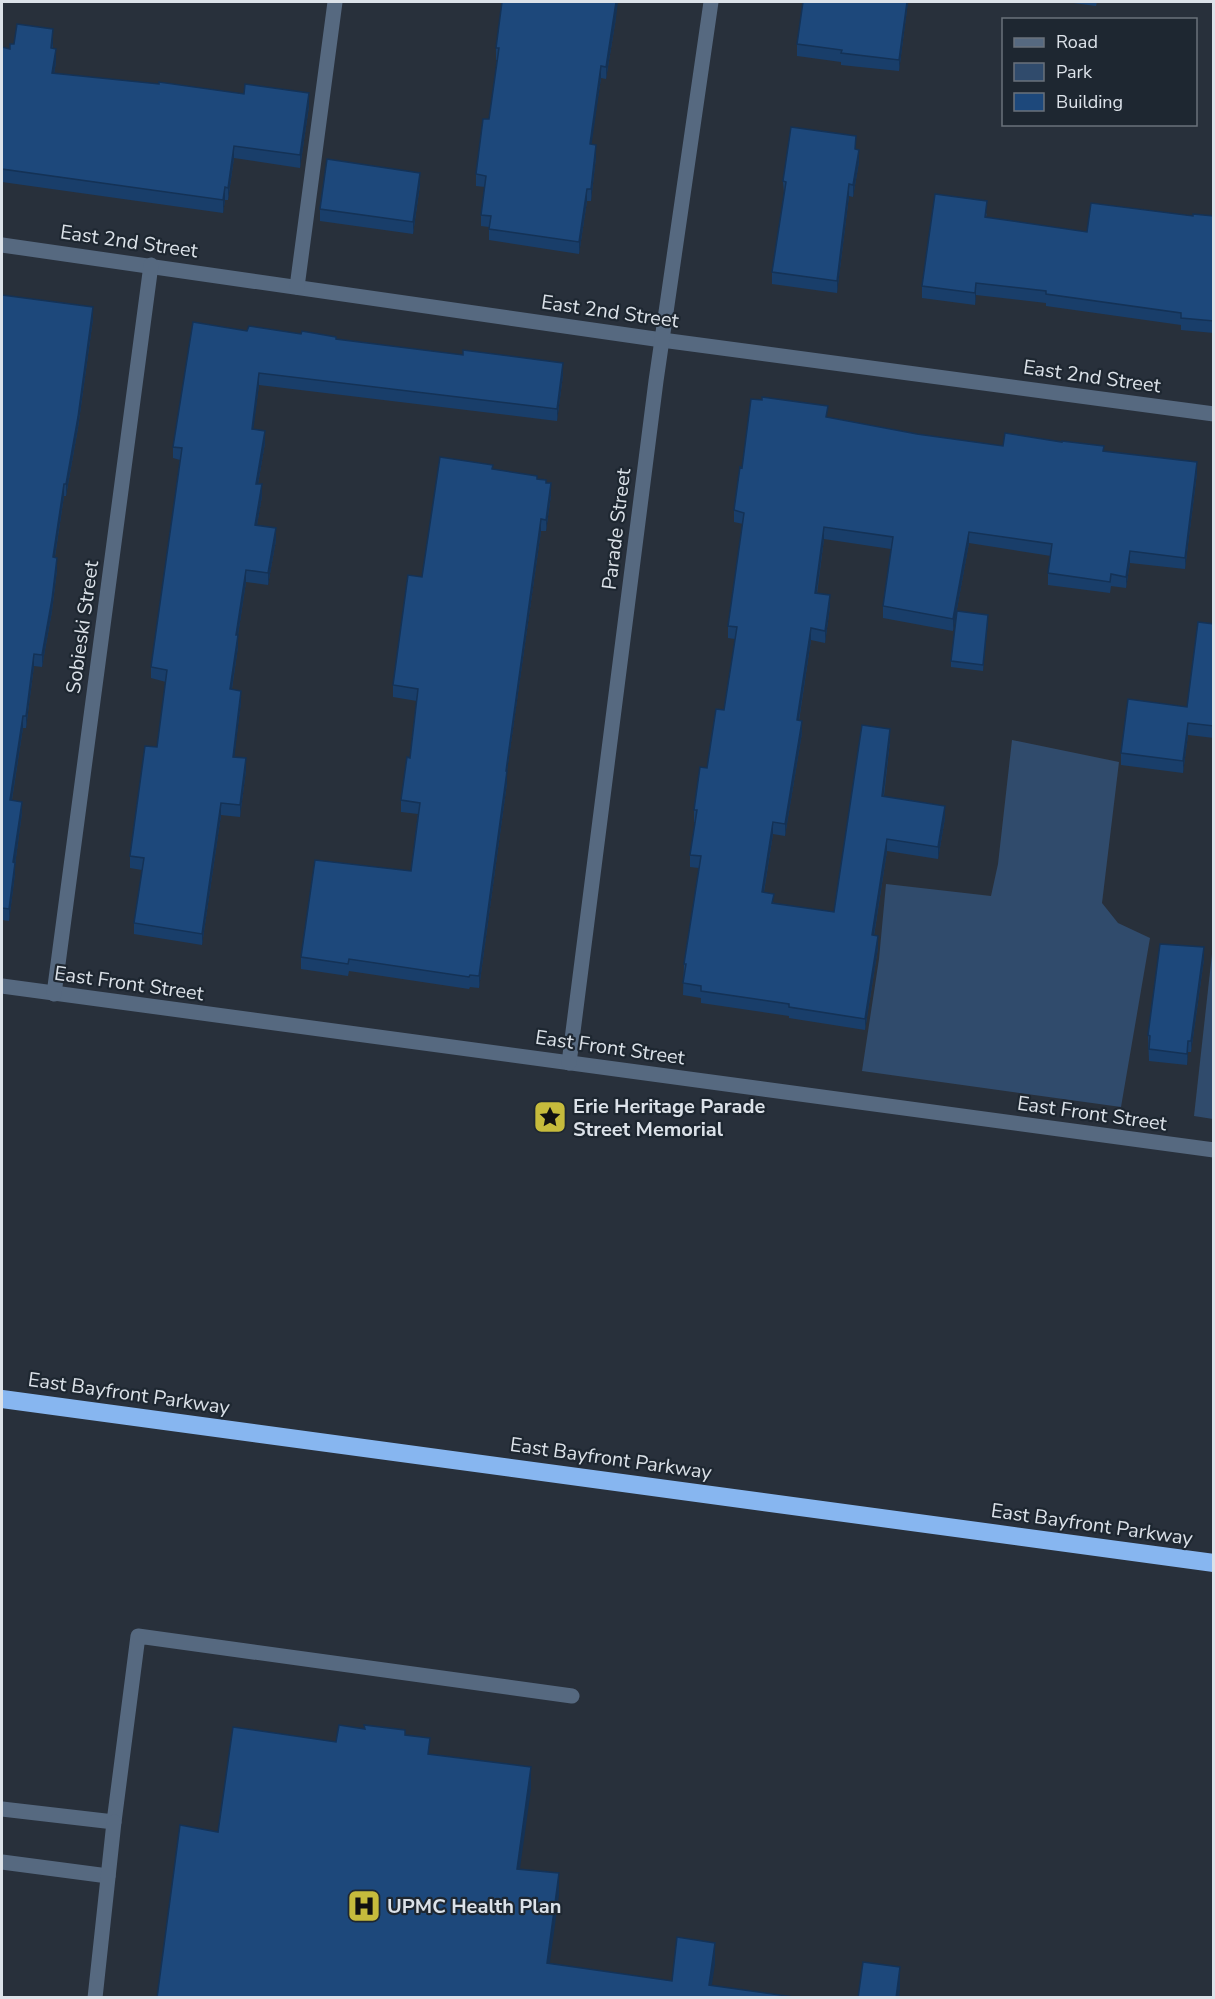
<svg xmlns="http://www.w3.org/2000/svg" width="1215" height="1999" font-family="'Nunito Sans',sans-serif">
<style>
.green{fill:#304b6c}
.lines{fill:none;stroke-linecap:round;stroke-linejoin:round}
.minor{stroke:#566980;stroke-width:15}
.highway{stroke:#87b6f0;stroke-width:18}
.wall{fill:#193e6a}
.shaded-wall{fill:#143256}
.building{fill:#1d487b;stroke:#143256;stroke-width:1.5}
.labels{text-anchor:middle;stroke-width:4.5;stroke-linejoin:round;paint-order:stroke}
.street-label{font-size:20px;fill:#dce2e9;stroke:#1e2731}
.poi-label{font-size:20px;font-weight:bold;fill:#dce2e9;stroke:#1e2731;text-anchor:start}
</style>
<rect width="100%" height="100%" fill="#28303b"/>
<!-- green -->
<g class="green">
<path d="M1012 740 1119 762 1102 903 1118 923 1150 938 1121 1107 862 1071 879 959 886 884 991 896 998 864Z"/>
<path d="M1213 945V1119L1194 1116Z"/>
</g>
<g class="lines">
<!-- minor -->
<g class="minor">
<path d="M2 245 662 340 1214 414"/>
<path d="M297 287 335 2"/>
<path d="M2 986 1214 1150"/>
<path d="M54 994 151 265"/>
<path d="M569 1063 656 381 711 2"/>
<path d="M2 1809 114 1822 138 1636 572 1696"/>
<path d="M2 1862 108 1876"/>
<path d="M95 1998 114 1822"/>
</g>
<!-- highway -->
<path class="highway" d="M2 1399 1214 1563"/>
</g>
<!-- wall -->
<g class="wall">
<path d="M908 2 899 71 841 65V62L797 56V44Z"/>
<path d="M1066 2H1097L1096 6Z"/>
<path d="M616 18 606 79 601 78 591 144 596 157 591 201H587L579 254 489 240V227L481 226V215L485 187 476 186V174L489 119 497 60H496V48Z"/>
<path d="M53 42V48L56 62 54 74 309 106 300 168 234 158 228 200H225L223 213 2 182V47L10 49Z"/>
<path d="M856 149 859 162 853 197 849 196 837 293 772 284V272L784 193 783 181Z"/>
<path d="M420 185 413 234 320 221V209Z"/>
<path d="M987 213 986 217 1087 232 1193 216H1214V333L1181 330V325L1046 306V303L976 295 975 305 922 298V286Z"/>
<path d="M2 295 93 319 78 428 66 496H64L55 557 57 570 52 611 42 667 34 666 26 728H23L12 800 22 813 15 865V874L9 921 2 920Z"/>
<path d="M247 331 336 339 563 375 557 421 259 385 253 429 265 443 258 484 262 496 257 525 276 540 268 585 246 582 238 635V647L232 689 241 702 234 757 246 770 240 817 221 815 202 945 134 934V923L142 870 130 868V856L157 747 166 682 151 678V667L180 460 173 458V447Z"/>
<path d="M828 417 917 434 1003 446 1104 451 1197 473 1185 569 1130 563 1126 588 1111 586 1110 593 1048 585V573L1051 556 969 543 953 631 883 618V606L891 549 824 539 817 594 830 607 825 643 811 640 799 721 802 733 785 836 773 834 764 892 774 903 834 912 890 741 884 796 945 818 938 859 887 851 874 936 878 948 865 1030 789 1018V1016L701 1003V998L683 995 684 964 699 868 690 867V855L695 822H694V810L707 768 724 710 735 639 728 638V626L743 524 734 522V510L742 468Z"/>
<path d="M493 469 537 479 546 483 551 495 546 531H541L507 771V783L479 988 470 987 469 989 349 971 348 976 301 969V957L411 871 418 814 401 812V800L410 758 417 701 393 697V685L422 577Z"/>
<path d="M988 621 983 671 951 667V661Z"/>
<path d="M1214 624V738L1188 735 1183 773 1121 765V753L1187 707Z"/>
<path d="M1204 959 1191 1052H1188L1187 1065 1149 1061 1148 1035Z"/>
</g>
<!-- shaded-wall -->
<g class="shaded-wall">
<path d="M616 2H618L616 18 606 79V67Z"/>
<path d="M907 2H908L899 71V60Z"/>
<path d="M53 29V42L51 61V48Z"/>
<path d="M56 49V62L52 86V73Z"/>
<path d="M601 66V78L590 156V144Z"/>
<path d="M309 93V106L300 168V155Z"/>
<path d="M596 145V157L591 201V189Z"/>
<path d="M234 146V158L228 200V188Z"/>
<path d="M859 150V162L853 197V185Z"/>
<path d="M420 173V185L413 234V222Z"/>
<path d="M849 184V196L837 293V281Z"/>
<path d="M225 187V200L223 213V200Z"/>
<path d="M587 189V201L579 254V242Z"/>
<path d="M976 283V295L975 305V293Z"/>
<path d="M93 307V319L78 428 66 496V484Z"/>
<path d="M563 363V375L557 421V409Z"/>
<path d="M259 373V385L252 441V429Z"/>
<path d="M265 431V443L256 496V484Z"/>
<path d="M1197 462V473L1185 569V558Z"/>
<path d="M551 483V495L546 531V520Z"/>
<path d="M64 484V496L53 569V557Z"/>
<path d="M262 484V496L255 537V525Z"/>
<path d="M541 519V531L507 771V783L479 988V976L506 771Z"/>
<path d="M824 527V539L815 605V593Z"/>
<path d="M276 528V540L268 585V573Z"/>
<path d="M969 532V543L953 631V619Z"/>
<path d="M1130 551V563L1126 588V577Z"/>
<path d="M57 558V570L52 611 42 667V655Z"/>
<path d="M246 570V582L238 635V647L230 701V689L236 635Z"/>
<path d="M830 595V607L825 643V631Z"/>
<path d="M988 615V621L983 671V665Z"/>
<path d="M811 628V640L797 732V720Z"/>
<path d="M34 654V666L26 728V716Z"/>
<path d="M241 691V702L233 769V757Z"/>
<path d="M23 716V728L10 811V800Z"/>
<path d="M802 721V733L785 836V824Z"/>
<path d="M1188 723V735L1183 773V761Z"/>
<path d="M890 729V741L882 808V796Z"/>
<path d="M246 758V770L240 817V805Z"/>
<path d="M22 802V813L15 865V874L9 921V909L13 862Z"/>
<path d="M221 803V815L202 945V934Z"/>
<path d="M945 806V818L938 859V847Z"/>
<path d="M773 822V834L762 903V892Z"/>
<path d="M887 839V851L872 947V935Z"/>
<path d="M878 936V948L865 1030V1019Z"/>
<path d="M1204 947V959L1191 1052V1041Z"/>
<path d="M1188 1041V1052L1187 1065V1054Z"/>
<path d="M531 1767V1789L517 1890V1869Z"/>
<path d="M559 1873V1895L547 1984V1963Z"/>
<path d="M715 1943V1964L710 1998 709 1985Z"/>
<path d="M900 1967V1989L899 1998H896Z"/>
</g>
<!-- building -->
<g class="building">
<path d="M502 2H616L606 67 601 66 590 144 596 145 591 189H587L579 242 489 229 491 216 481 215 486 176 476 174 483 119H489L499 48H496Z"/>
<path d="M803 2H907L899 60 841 53 842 50 797 44Z"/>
<path d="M17 24 53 29 51 48 56 49 52 73 159 84V82L244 94 245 84 309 93 300 155 234 146 228 188 225 187 223 200 2 169V47L10 49V44H14Z"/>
<path d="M791 127 856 136 855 149 859 150 853 185 849 184 837 281 772 272 786 182 783 181Z"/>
<path d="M327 159 420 173 413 222 320 209Z"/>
<path d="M935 194 987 201 985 217 1087 232 1091 203 1193 216V214L1214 216V321L1181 318V313L1046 294V291L976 283 975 293 922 286Z"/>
<path d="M2 295 93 307 78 417 66 484H64L53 557 57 558 52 599 42 655 34 654 26 716H23L10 800 22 802 13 862 15 863 9 909 2 908Z"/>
<path d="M193 322 247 331 249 326 301 334 302 331 336 337V339L463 355V350L563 363 557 409 259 373 252 429 265 431 256 484H262L255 525 276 528 268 573 246 570 236 635H238L230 689 241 691 233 757 246 758 240 805 221 803 202 934 134 923 144 858 130 856 145 746 157 747 167 670 151 667 182 448 173 447Z"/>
<path d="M762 397 828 406 826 417 917 434 1003 446 1005 433 1062 442V441L1104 446 1103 451 1197 462 1185 558 1130 551 1126 577 1111 574 1110 582 1048 573 1052 544 969 532 953 619 883 606 893 537 824 527 815 593 830 595 825 631 811 628 797 720 802 721 785 824 773 822 762 892 774 894 772 903 834 912 862 725 890 729 882 796 945 806 938 847 887 839 872 935 878 936 865 1019 789 1007V1004L701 991V986L683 983 686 964H684L701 856 690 855 697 810H694L700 767 707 768 716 709 724 710 737 627 728 626 744 513 734 510 740 467 742 468 751 399 762 400Z"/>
<path d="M440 457 493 465 492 469 537 476V479L546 480V483H551L546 520 541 519 506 771H507L479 976 470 975 469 977 349 959 348 964 301 957 315 860 411 871 420 803 401 800 407 757 410 758 418 689 393 685 408 575 422 577Z"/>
<path d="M957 611 988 615 983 665 951 661Z"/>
<path d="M1198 622 1214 624V726L1188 723 1183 761 1121 753 1128 699 1187 707Z"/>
<path d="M1160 944 1204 947 1191 1041H1188L1187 1054 1149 1049 1150 1036 1148 1035Z"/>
<path d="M339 1725 365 1729 364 1725 405 1730V1735L430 1738 428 1754 531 1767 517 1869 559 1873 547 1963 672 1981 677 1937 715 1943 709 1985 801 1998H157L180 1825 218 1832 233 1727 336 1742Z"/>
<path d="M863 1962 900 1967 896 1998H858Z"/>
</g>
<!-- icons -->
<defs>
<g id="sight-square" transform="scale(1.725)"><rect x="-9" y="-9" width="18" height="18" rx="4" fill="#c6bb3c" stroke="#1e2731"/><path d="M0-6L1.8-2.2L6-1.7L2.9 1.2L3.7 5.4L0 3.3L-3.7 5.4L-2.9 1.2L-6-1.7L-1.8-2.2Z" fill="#111"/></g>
<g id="hospital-square" transform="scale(1.725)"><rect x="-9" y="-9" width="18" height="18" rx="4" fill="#c6bb3c" stroke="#1e2731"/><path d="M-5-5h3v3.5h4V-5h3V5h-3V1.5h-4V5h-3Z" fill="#111"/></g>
</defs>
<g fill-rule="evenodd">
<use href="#sight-square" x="550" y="1117"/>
<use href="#hospital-square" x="364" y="1906"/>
</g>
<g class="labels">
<!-- street labels -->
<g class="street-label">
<text transform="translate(129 241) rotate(8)" y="7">East 2nd Street</text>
<text transform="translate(610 311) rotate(8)" y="7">East 2nd Street</text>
<text transform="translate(1092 376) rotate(8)" y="7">East 2nd Street</text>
<text transform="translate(616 529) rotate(-83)" y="7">Parade Street</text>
<text transform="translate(82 627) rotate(-82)" y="7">Sobieski Street</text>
<text transform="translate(129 983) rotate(8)" y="7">East Front Street</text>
<text transform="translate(610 1047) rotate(8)" y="7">East Front Street</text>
<text transform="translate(1092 1113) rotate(8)" y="7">East Front Street</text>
<text transform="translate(129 1393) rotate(8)" y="7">East Bayfront Parkway</text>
<text transform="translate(611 1458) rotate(8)" y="7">East Bayfront Parkway</text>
<text transform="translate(1092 1524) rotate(8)" y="7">East Bayfront Parkway</text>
</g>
<!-- poi labels -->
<g class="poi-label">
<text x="573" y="1113">Erie Heritage Parade<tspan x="573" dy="23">Street Memorial</tspan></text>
<text x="387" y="1913">UPMC Health Plan</text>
</g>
</g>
<!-- border -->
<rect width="1215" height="1999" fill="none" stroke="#dce2e9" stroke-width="6"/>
<!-- legend -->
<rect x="1002" y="18" width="195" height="108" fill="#1e2731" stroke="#6a727b" stroke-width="1.5"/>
<rect x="1014" y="38" width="30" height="9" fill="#566980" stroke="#6a727b" stroke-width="1.5"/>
<text x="1056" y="48" font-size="18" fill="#dce2e9">Road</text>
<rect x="1014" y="63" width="30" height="18" fill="#304b6c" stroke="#6a727b" stroke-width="1.5"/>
<text x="1056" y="78" font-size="18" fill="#dce2e9">Park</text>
<rect x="1014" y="93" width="30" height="18" fill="#1d487b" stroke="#6a727b" stroke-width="1.5"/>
<text x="1056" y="108" font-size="18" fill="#dce2e9">Building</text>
</svg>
